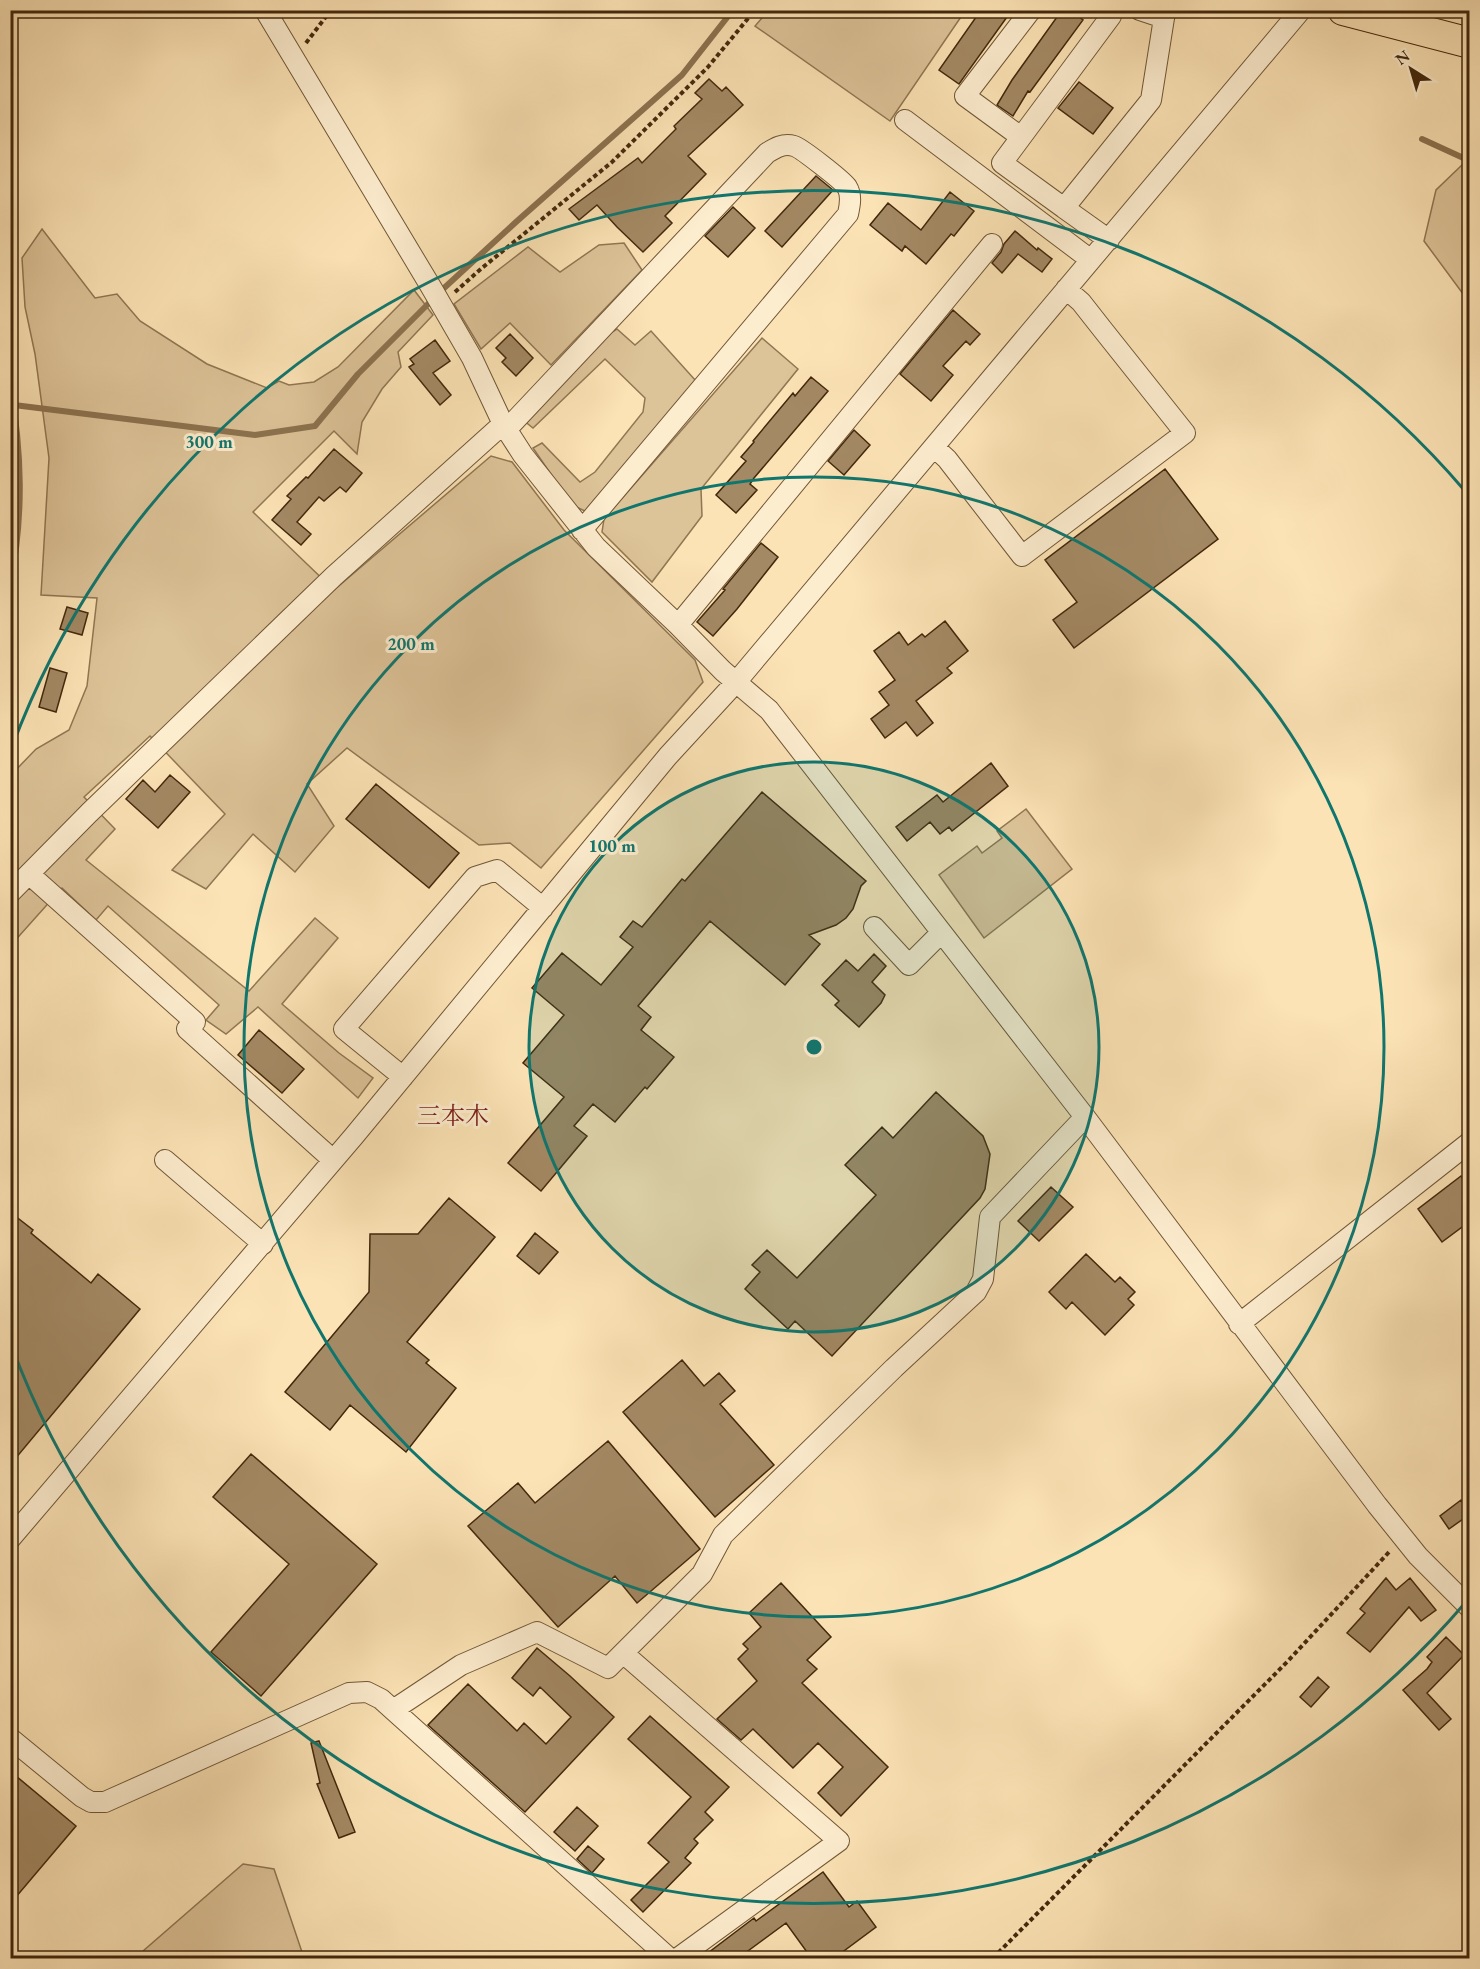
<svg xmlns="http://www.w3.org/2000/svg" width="1480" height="1969" font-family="'EB Garamond','Noto Serif JP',serif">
<rect width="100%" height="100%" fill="#fce3b5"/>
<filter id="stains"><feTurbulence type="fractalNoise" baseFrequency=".00333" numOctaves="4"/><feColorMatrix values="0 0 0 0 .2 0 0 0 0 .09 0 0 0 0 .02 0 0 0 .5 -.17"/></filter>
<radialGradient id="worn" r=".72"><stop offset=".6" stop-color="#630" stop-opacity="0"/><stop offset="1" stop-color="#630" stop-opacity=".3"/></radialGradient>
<!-- green -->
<path fill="#ddc398" stroke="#907652" stroke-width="1.5" d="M769,10H965V11L890,121L755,26Z
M1463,164L1470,171L1469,302L1424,241L1436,190Z
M42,229L95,298L117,294L140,321L207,364L267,388L279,381L289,385L314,382L338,367L414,290L433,315L398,352L401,367L382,389L362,422L357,454L334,431L253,512L334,590L491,456L512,462L564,530L695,660L703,682L541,868L510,843L479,845L347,748L307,784L334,826L295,872L253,834L206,889L172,870L225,814L150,736L84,797L115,829L86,860L249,991L315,918L338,938L282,1004L339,1053L373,1078L358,1098L258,1007L226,1034L206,1020L219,1005L108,906L96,920L62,888L11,945V775L36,749L69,730L87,686L97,598L41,595L49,458L35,354L25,307L22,258Z
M624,243L642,270L551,365L510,323L481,349L454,304L528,247L560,272L599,245Z
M617,329L635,345L651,331L696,381L585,511L572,505L533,448L542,443L580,482L595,472L643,412L645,398L605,359L533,428L523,420L607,335Z
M762,338L798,369L701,489L702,516L652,582L602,532L604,519Z
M1026,809L1072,869L984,938L939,875L977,846L982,853L1002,838L997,831Z
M243,1864L274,1869L304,1958H135Z"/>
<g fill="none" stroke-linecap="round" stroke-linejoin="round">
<!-- stream -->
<path stroke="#8c724f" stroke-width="6" d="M1422,139L1470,161
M443,289L516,222L682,75L733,10
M10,383C22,452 24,516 10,585
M14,405L255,435L315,426L358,374L432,300"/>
</g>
<!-- building -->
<path fill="#a38964" stroke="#43280c" stroke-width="1.5" d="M981,10H1012L959,84L939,70Z
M1062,10H1070L1083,20L1030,92L1028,91L1013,116L997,105L1012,80Z
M709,79L722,91L726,87L743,105L688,156L706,174L665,216L672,223L643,252L617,227L597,205L579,220L569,209L638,158L642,163L676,129L674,126L702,99L695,93Z
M1079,82L1113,108L1093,134L1058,108Z
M816,176L833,190L782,247L765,231Z
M950,192L974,211L954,236L951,234L926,264L905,246L902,251L870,225L888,203L921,230Z
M733,207L755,228L728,257L705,236Z
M1015,231L1037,250L1038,248L1052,259L1042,272L1018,254L1002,273L992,263L1001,252L1004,244Z
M953,310L980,334L970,345L966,341L943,366L953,375L931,401L900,374Z
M510,334L533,358L516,376L502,362L506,358L496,348Z
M435,340L450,361L433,373L451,395L440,405L409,367L414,364L410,359Z
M811,377L828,391L754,478L750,484L757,490L736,513L716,495L746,461L741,457L754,442L753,441L793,393L795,396Z
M854,430L870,445L844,475L828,461Z
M334,449L362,473L346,492L340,487L324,501L319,497L297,522L311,534L301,545L272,520L291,499L287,496L306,477L308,478Z
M1165,469L1218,539L1074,648L1053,620L1077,602L1045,560Z
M761,543L778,557L737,609L713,636L697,622L725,590L723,589Z
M67,607L88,613L82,635L60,629Z
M945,621L968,651L947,668L952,673L916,701L933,723L917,736L906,722L885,738L871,719L889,705L879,692L895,680L874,651L899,632L908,645L922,634L925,637Z
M50,668L67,673L56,712L39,707Z
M991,763L1008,786L952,831L949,827L940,834L930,822L907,841L896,827L937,795L943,802Z
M170,775L190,792L158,828L126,799L143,780L155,792Z
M376,784L459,853L429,888L346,819Z
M762,792L866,881L861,886L853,909L846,918L836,925L809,935L820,944L785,985L710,921L638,1006L651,1017L641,1030L674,1057L647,1089L645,1087L615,1122L593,1104L574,1126L587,1136L541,1191L508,1163L564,1097L523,1063L564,1015L532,988L562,953L601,985L633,947L620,937L633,921L642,927L682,879L685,881Z
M874,954L886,966L872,982L885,995L881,1003L859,1027L835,1005L839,1001L822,985L846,960L858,971Z
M259,1030L304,1069L282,1093L238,1055Z
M936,1092L983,1136L990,1154L985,1189L980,1198L832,1356L795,1321L788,1329L745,1289L760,1272L752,1265L767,1250L797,1278L876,1195L845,1165L882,1127L893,1138Z
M1461,1176L1470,1187V1221L1442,1242L1418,1209Z
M1051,1187L1073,1207L1039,1241L1018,1221Z
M449,1198L495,1237L407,1342L429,1360L426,1363L456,1388L406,1452L350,1405L330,1430L285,1392L369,1292L370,1234H418Z
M10,1212L33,1230L31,1233L91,1283L98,1274L140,1309L10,1465Z
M535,1233L558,1252L539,1274L517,1256Z
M1086,1254L1115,1282L1120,1277L1135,1292L1128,1299L1134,1305L1105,1335L1072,1302L1066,1309L1049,1292Z
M682,1360L704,1386L719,1373L735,1391L720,1404L774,1465L715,1517L623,1412Z
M608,1441L700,1549L637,1603L615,1576L558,1627L468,1526L518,1483L535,1503Z
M251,1454L377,1564L261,1696L211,1652L289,1564L213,1497Z
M1461,1500L1470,1514L1449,1529L1440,1516Z
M1386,1578L1396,1590L1410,1578L1436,1610L1421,1621L1409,1607L1370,1652L1347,1633L1365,1613L1360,1609Z
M781,1583L831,1637L807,1660L817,1669L802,1683L888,1767L841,1816L818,1793L843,1767L818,1743L793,1768L753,1729L741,1740L717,1719L757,1681L738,1659L748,1649L743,1644L761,1627L749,1613Z
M1446,1637L1464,1655L1427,1693L1451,1719L1439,1730L1403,1690L1427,1669L1432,1662L1427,1657Z
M537,1648L570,1676L614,1717L525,1812L428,1725L468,1684L517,1731L524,1723L546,1744L571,1717L540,1687L533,1696L512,1678Z
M1318,1677L1329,1687L1311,1707L1300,1697Z
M650,1716L729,1787L705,1812L713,1820L694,1839L698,1843L685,1858L691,1863L643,1912L631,1900L669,1862L648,1843L691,1797L628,1739Z
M319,1741L355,1832L339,1838L317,1784L320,1783L311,1743Z
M10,1771L76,1826L10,1904Z
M577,1807L598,1826L575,1851L554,1832Z
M588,1846L604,1859L592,1873L577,1859Z
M823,1872L849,1907L857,1901L876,1927L833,1959H812L786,1923L737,1959H700L754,1918L756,1921Z"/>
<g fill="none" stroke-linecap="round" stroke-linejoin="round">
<!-- minor casing -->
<g stroke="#715736" stroke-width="22">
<path id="minor" d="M265,10L431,287L472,358L503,424L523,455L596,547L678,625L723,671L769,710L1085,1117L1377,1505L1418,1556L1470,1608
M1140,10L1164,18L1166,10
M905,120L1091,260
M1021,137L965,96L1031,10
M1064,208L1002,163L1111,16L1112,10
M1109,240L1064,208L1151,100L1164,18
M507,429L767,153C775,148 783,143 794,146C801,148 842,180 847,187C852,195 850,205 848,214L582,530
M934,447L947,459L1022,556L1185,433L1103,330L1081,302L1066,289
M678,625L992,244
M29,874L195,1022L187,1029L333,1160
M10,893L89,813L334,576L503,424
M874,927L909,965L941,933
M403,1077L344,1029L475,877L497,870L543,908
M165,1160L263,1244
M1239,1324L1470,1142
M10,1539L354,1136L668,756L737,681L1301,10
M623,1653L839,1841L678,1958
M393,1710L461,1665L537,1632L608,1668L702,1574L723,1535L894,1368L976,1292L983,1279L990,1217L1085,1117
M10,1738L82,1797L91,1802H105L349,1693L367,1692L381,1699L669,1958"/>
</g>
<!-- highway casing -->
<g stroke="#43280c" stroke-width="32">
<path id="highway" d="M1343,10L1470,43"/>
</g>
<!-- path -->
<path stroke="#43280c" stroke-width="4" stroke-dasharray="4.5 3" stroke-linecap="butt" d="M306,43L331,10
M455,292L482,268L612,162L708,67L755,10
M993,1958L1288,1661L1390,1551"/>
<!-- minor -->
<use href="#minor" stroke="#fdedcf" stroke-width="20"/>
<!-- highway -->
<use href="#highway" stroke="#fce3b5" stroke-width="30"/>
</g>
<!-- distance rings -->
<circle cx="814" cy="1047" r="285" fill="#0f766e" fill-opacity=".12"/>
<g fill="none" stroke="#0f766e" stroke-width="3">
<circle cx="814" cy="1047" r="285"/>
<circle cx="814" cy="1047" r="570"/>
<path d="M1465 1603A856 856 0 0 1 12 1347M12 747A856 856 0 0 1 1465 491"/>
</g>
<g text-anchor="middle" stroke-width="6" stroke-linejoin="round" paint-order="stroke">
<!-- quarter labels -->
<g font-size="24" fill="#7a1f14" stroke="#fdedcf">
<text x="453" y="1124">三本木</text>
</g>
</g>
<circle cx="814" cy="1047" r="9" fill="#0f766e" stroke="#fdedcf" stroke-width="3"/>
<g font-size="18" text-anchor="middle" font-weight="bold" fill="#0f766e" stroke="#fdedcf" stroke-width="6" stroke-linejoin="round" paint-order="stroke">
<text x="209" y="448">300 m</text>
<text x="411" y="650">200 m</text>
<text x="612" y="852">100 m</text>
</g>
<!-- margin -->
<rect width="1480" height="1969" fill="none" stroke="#fce3b5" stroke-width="36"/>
<rect x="12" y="12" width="1456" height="1945" fill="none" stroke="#43280c" stroke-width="3"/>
<rect x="18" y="18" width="1444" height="1933" fill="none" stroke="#43280c" stroke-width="1.5"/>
<!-- north arrow -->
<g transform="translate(1411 69) rotate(323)" stroke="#fdedcf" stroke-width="4.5" paint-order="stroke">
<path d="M0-4.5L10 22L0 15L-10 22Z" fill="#43280c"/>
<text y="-9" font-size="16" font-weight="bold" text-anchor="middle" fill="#43280c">N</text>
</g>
<rect width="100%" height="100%" filter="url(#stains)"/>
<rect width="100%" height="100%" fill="url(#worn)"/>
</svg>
